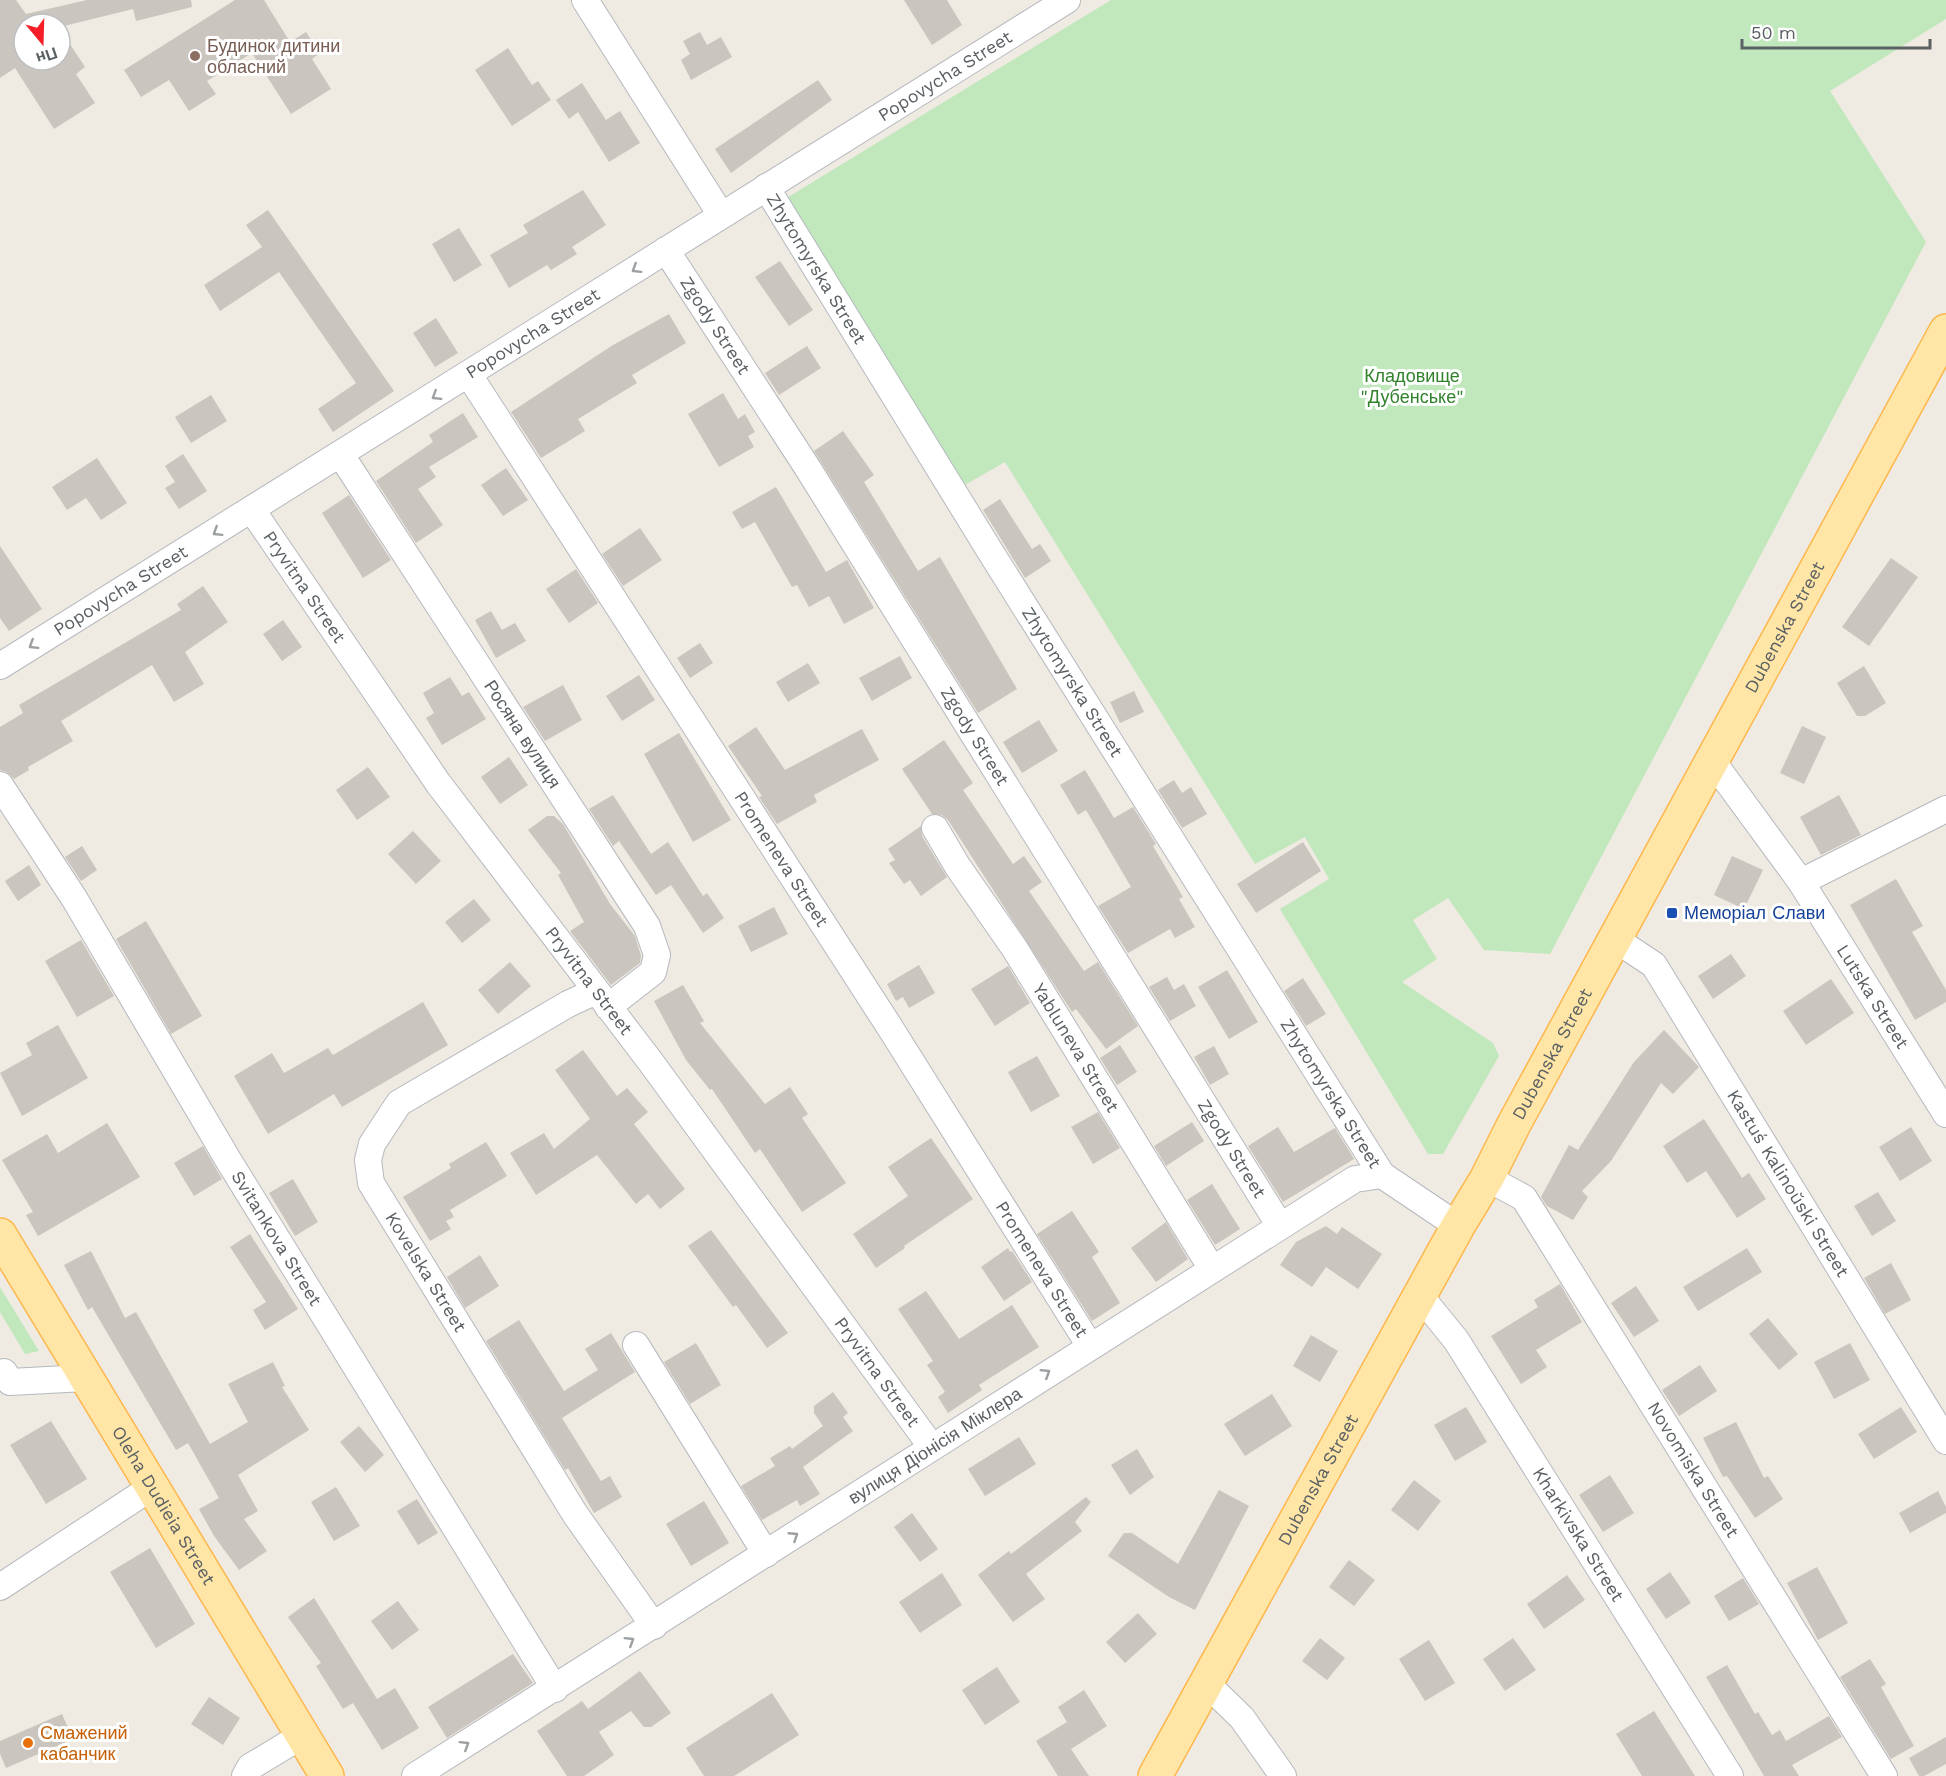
<svg xmlns="http://www.w3.org/2000/svg" width="1946" height="1776" font-family="'Work Sans',sans-serif">
<rect width="100%" height="100%" fill="#efeae2"/>
<!-- green -->
<path fill="#c1e8bc" d="M1111,0H1946V19L1830,91L1926,242L1550,954L1484,950L1448,898L1413,920L1437,959L1402,982L1493,1043L1499,1056L1443,1154H1428L1280,909L1329,879L1305,837L1255,864L1005,462L956,490L785,199Z
M0,1287L39,1351L25,1354L0,1312Z"/>
<!-- building -->
<path fill="#cac5bf" d="M0,0H16L26,14L87,0H191L192,7L136,21L133,9L60,27V24H24V60H60V29L85,67L76,74L95,103L54,129L15,68L0,78Z
M235,0H264L290,42L306,32L320,53L312,59L331,89L291,114L252,53L207,81L216,94L189,111L169,80L141,97L124,70Z
M904,0H947L962,25L932,45Z
M700,32L707,45L721,37L732,57L691,80L681,60L690,54L683,41Z
M508,48L532,85L538,81L551,100L512,126L475,70Z
M818,80L832,100L731,173L715,149Z
M582,83L606,120L620,111L640,143L609,162L578,112L569,119L556,100Z
M583,190L606,225L572,247L577,254L551,270L547,265L509,288L490,255L528,233L523,225Z
M268,210L394,391L333,432L318,409L356,383L279,272L220,311L204,285L262,247L246,225Z
M459,228L482,265L454,282L432,244Z
M780,261L813,310L789,326L755,277Z
M669,314L686,343L632,375L637,383L578,419L585,431L541,458L511,412L613,345Z
M436,318L458,353L435,367L413,333Z
M807,346L821,368L779,395L765,373Z
M723,393L738,419L745,414L755,432L748,436L754,447L719,467L688,414Z
M211,395L227,421L191,443L175,417Z
M463,413L478,437L429,467L436,477L418,489L443,525L416,543L376,481L433,442L429,435Z
M843,431L874,475L864,482L918,571L940,557L1017,689L978,713L814,451Z
M183,454L207,491L179,509L165,488L175,482L165,466Z
M97,458L127,503L101,520L86,498L67,510L52,487Z
M506,468L528,500L503,516L481,485Z
M776,487L826,572L847,560L874,608L844,624L829,596L809,607L797,585L792,587L755,522L742,529L732,512Z
M349,495L391,560L363,578L322,513Z
M1000,499L1032,549L1040,544L1051,561L1025,578L983,510Z
M640,528L662,560L623,586L602,554Z
M0,546L42,609L9,631L0,618Z
M1891,558L1918,577L1869,646L1842,627Z
M576,569L598,603L569,623L546,589Z
M203,586L228,622L185,652L204,684L174,702L152,665L61,721L73,741L28,767L29,770L14,779L7,772L0,770V727L23,713L19,705L181,610L177,604Z
M491,611L502,630L515,623L526,641L496,658L475,620Z
M283,620L302,647L282,661L263,634Z
M700,643L713,663L690,678L677,658Z
M900,656L912,678L872,701L859,678Z
M808,663L820,683L788,702L776,682Z
M1864,666L1886,703L1865,716H1857L1837,683Z
M639,675L655,700L622,721L606,696Z
M450,677L462,696L469,692L486,719L442,745L426,718L434,713L423,693Z
M563,685L582,720L545,741L523,707Z
M1134,691L1144,712L1120,723L1110,702Z
M1039,720L1058,751L1022,773L1003,742Z
M1802,726L1826,737L1804,784L1780,773Z
M756,727L785,770L862,729L879,760L814,795L817,802L777,824L759,797L762,796L728,746Z
M679,733L731,820L693,842L644,754Z
M944,740L973,783L963,790L1013,864L1024,856L1042,882L1029,891L1084,971L1098,962L1138,1026L1106,1049L1076,1009L1072,1012L948,820L942,815L932,814L902,769Z
M509,757L528,785L500,804L481,777Z
M368,767L390,797L357,820L336,790Z
M1085,770L1114,818L1133,807L1156,844L1153,846L1183,897L1179,899L1195,927L1175,938L1170,929L1128,953L1098,906L1131,887L1086,810L1078,815L1060,785Z
M1174,780L1182,793L1191,787L1207,814L1182,828L1158,790Z
M613,795L651,854L668,842L703,896L707,893L724,918L703,933L671,885L656,895L619,841L613,846L589,809Z
M1839,795L1861,835L1821,855L1800,817Z
M547,816H554L563,824L610,904L635,936L641,956L640,963L611,985L570,931L584,922L558,875L561,873L528,830Z
M921,826L922,836L947,877L921,896L910,880L904,884L889,863L895,860L888,849Z
M413,831L441,861L416,884L388,854Z
M1303,842L1321,871L1256,913L1237,884Z
M82,846L97,870L81,881L65,857Z
M1732,856L1763,870L1744,909L1714,895Z
M29,865L41,885L18,901L5,881Z
M1896,879L1923,926L1912,932L1946,990V1002L1915,1020L1850,905Z
M474,899L491,920L462,943L445,922Z
M774,907L788,934L751,952L738,926Z
M146,921L202,1016L171,1034L116,939Z
M81,940L114,996L77,1017L45,961Z
M1731,954L1746,976L1713,999L1698,976Z
M510,962L531,986L498,1014L478,990Z
M919,965L935,993L909,1008L903,997L896,1001L887,984Z
M1008,966L1030,1003L995,1026L971,989Z
M1227,970L1258,1022L1229,1039L1198,987Z
M1167,977L1174,990L1184,984L1196,1006L1170,1021L1149,987Z
M1303,978L1326,1014L1306,1026L1284,991Z
M1831,979L1854,1013L1806,1045L1783,1011Z
M683,985L704,1021L700,1023L765,1104L790,1087L808,1114L802,1118L846,1183L802,1212L760,1149L755,1153L712,1089L710,1090L686,1060L654,1001Z
M423,1002L448,1045L342,1107L334,1094L268,1134L234,1076L272,1053L284,1073L328,1048L333,1055Z
M58,1025L88,1078L22,1116L0,1073L32,1055L26,1043Z
M1664,1030L1699,1067L1673,1094L1661,1083L1611,1161L1582,1191L1588,1197L1573,1220L1547,1206L1541,1197L1569,1145L1578,1150L1634,1062Z
M1120,1045L1137,1072L1117,1085L1100,1058Z
M1214,1046L1229,1074L1210,1085L1194,1057Z
M583,1050L617,1096L627,1088L648,1112L634,1124L685,1189L660,1209L648,1194L636,1204L597,1155L536,1195L510,1153L544,1133L554,1149L590,1119L555,1070Z
M1037,1056L1060,1096L1031,1112L1008,1072Z
M1098,1112L1120,1148L1093,1164L1071,1127Z
M1704,1119L1742,1178L1749,1173L1766,1199L1737,1218L1706,1171L1687,1183L1663,1146Z
M1192,1122L1204,1141L1166,1166L1154,1146Z
M107,1123L140,1177L38,1236L26,1215L33,1212L2,1160L47,1134L58,1153Z
M1278,1127L1294,1152L1335,1128L1354,1159L1283,1202L1248,1146Z
M1911,1127L1932,1161L1900,1181L1879,1147Z
M931,1138L973,1199L904,1246L905,1248L876,1268L853,1234L908,1196L888,1167Z
M486,1142L507,1176L450,1210L454,1217L446,1221L451,1229L430,1241L403,1197L451,1168L449,1164Z
M203,1146L222,1179L194,1196L174,1163Z
M293,1179L318,1222L295,1236L269,1193Z
M1212,1184L1240,1229L1215,1245L1187,1200Z
M1878,1192L1896,1221L1872,1236L1854,1206Z
M1072,1211L1099,1252L1092,1257L1120,1303L1092,1321L1037,1234Z
M1166,1222L1188,1259L1156,1282L1131,1248Z
M1326,1226L1337,1234L1342,1227L1382,1254L1358,1289L1326,1267L1312,1287L1280,1265L1296,1242Z
M711,1230L788,1333L767,1348L736,1305L733,1307L688,1246Z
M250,1234L298,1309L265,1330L253,1310L266,1302L230,1247Z
M1008,1248L1010,1252L1012,1251L1032,1282L1004,1301L981,1267Z
M1747,1248L1762,1272L1698,1311L1683,1287Z
M91,1251L125,1318L136,1312L210,1444L248,1422L228,1384L273,1362L285,1386L282,1387L309,1430L238,1475L258,1511L244,1519L267,1551L239,1570L214,1536L199,1509L219,1498L188,1443L176,1450L92,1307L88,1310L64,1265Z
M480,1255L499,1286L465,1308L447,1277Z
M1891,1263L1911,1300L1885,1314L1864,1278Z
M1560,1284L1582,1322L1536,1350L1547,1367L1521,1384L1491,1336L1538,1307L1534,1300Z
M1636,1286L1659,1321L1634,1337L1611,1303Z
M926,1291L959,1339L1012,1305L1039,1347L979,1385L982,1390L948,1413L938,1397L945,1392L927,1365L933,1361L898,1309Z
M1768,1318L1798,1354L1779,1370L1749,1334Z
M519,1320L564,1391L598,1370L585,1349L611,1333L635,1372L562,1418L601,1481L610,1476L622,1497L594,1513L568,1468L565,1470L486,1341Z
M1311,1335L1338,1351L1320,1382L1293,1366Z
M696,1343L721,1385L690,1404L664,1362Z
M1850,1343L1870,1380L1834,1399L1814,1362Z
M1700,1365L1717,1391L1679,1416L1662,1390Z
M833,1392L848,1413L843,1417L853,1431L803,1467L820,1494L800,1506L797,1500L762,1520L741,1486L775,1466L770,1458L790,1446L792,1449L823,1426L814,1413V1406Z
M1272,1394L1292,1426L1245,1456L1224,1424Z
M1466,1407L1487,1442L1455,1461L1434,1425Z
M1901,1407L1917,1432L1874,1459L1858,1434Z
M51,1421L87,1479L46,1504L10,1445Z
M1736,1422L1764,1478L1768,1476L1783,1499L1755,1518L1727,1476L1723,1477L1703,1438Z
M359,1426L384,1455L365,1472L340,1442Z
M1019,1437L1036,1464L985,1496L968,1469Z
M1137,1449L1154,1477L1130,1495L1111,1465Z
M1610,1475L1634,1513L1603,1532L1579,1495Z
M1414,1480L1441,1501L1418,1531L1391,1510Z
M336,1487L360,1526L334,1541L311,1502Z
M1219,1490L1249,1506L1195,1610L1169,1597L1108,1556L1124,1533H1132L1178,1564Z
M1938,1491L1946,1507V1513L1910,1533L1899,1513Z
M1086,1497L1091,1502L1075,1522L1082,1531L1026,1574L1045,1599L1013,1622L978,1575L1009,1551L1011,1554Z
M417,1499L438,1533L418,1545L397,1511Z
M704,1501L729,1543L691,1566L666,1524Z
M912,1513L938,1549L920,1562L894,1527Z
M150,1548L195,1624L156,1648L110,1572Z
M1349,1560L1375,1580L1354,1606L1329,1587Z
M1817,1567L1848,1623L1818,1640L1787,1583Z
M1670,1572L1691,1603L1666,1619L1646,1589Z
M942,1573L962,1605L920,1633L899,1602Z
M1567,1575L1585,1600L1544,1629L1527,1604Z
M1743,1578L1759,1604L1729,1621L1714,1596Z
M314,1598L377,1699L395,1688L419,1728L382,1750L353,1703L343,1709L316,1666L321,1663L288,1617Z
M398,1601L419,1630L392,1650L371,1621Z
M1138,1613L1157,1634L1125,1663L1106,1642Z
M1320,1638L1345,1658L1327,1680L1302,1661Z
M1513,1638L1536,1670L1505,1691L1483,1659Z
M1429,1640L1455,1683L1425,1701L1399,1659Z
M513,1654L533,1683L447,1738L428,1707Z
M1870,1659L1886,1684L1881,1687L1914,1746L1891,1759L1840,1677Z
M1727,1665L1755,1714L1758,1712L1772,1735L1780,1730L1786,1741L1829,1716L1842,1737L1792,1765L1799,1776H1764L1706,1677Z
M997,1667L1020,1702L985,1725L962,1690Z
M640,1671L671,1713L651,1727H644L631,1711L599,1732L614,1755L584,1776H567L537,1731L582,1701L588,1709Z
M1084,1690L1107,1726L1071,1749L1089,1776H1058L1036,1741L1067,1722L1058,1707Z
M772,1693L799,1735L734,1776H704L686,1748Z
M209,1697L240,1718L223,1745L191,1724Z
M1654,1711L1695,1776H1642L1616,1734Z
M62,1714L73,1739L6,1768L0,1754V1741Z
M1946,1737V1764L1924,1776H1919L1909,1758Z"/>
<g fill="none" stroke-linecap="round" stroke-linejoin="round">
<!-- minor casing -->
<g stroke="#b5b9be" stroke-width="28">
<g id="minor">
<path d="M585,0L721,215"/>
<path id="s1" d="M766,187L993,556L1382,1175"/>
<path id="s2" d="M666,250L807,467L1280,1226"/>
<path id="s3" d="M469,375L889,1026L1090,1346"/>
<path id="s4" d="M341,455L647,926L657,955L653,972L608,1007"/>
<path id="s5" d="M252,510L438,783L650,1061L931,1446"/>
<path id="s6" d="M0,666L1067,0"/>
<path id="s7" d="M1713,762L1801,882L1946,1114"/>
<path id="s8" d="M0,785L74,898L230,1163L555,1689"/>
<path id="s9" d="M935,828L958,867L1015,949L1212,1269"/>
<path d="M1801,882L1946,809"/>
<path id="s10" d="M1615,939L1654,965L1946,1441"/>
<path id="s11" d="M596,991L568,1004L399,1103L372,1144L368,1160L371,1183L575,1514L654,1626"/>
<path id="s12" d="M1487,1178L1524,1198L1884,1776"/>
<path id="s13" d="M1421,1297L1456,1340L1730,1776"/>
<path d="M636,1345L766,1554"/>
<path d="M4,1372L10,1382L85,1378"/>
<path d="M0,1587L152,1487"/>
<path d="M1206,1683L1242,1718L1283,1776"/>
<path d="M245,1776L250,1767L303,1735"/>
<path id="s14" d="M415,1776L1355,1179L1382,1175L1458,1226"/>
</g>
</g>
<!-- major casing -->
<g stroke="#fdb74d" stroke-width="36">
<g id="major">
<path id="s15" d="M0,1235L327,1776"/>
<path id="s16" d="M1155,1776L1458,1226L1487,1178L1514,1124L1946,331"/>
</g>
</g>
<!-- minor -->
<use href="#minor" stroke="#fff" stroke-width="26"/>
<!-- major -->
<use href="#major" stroke="#ffe6a6" stroke-width="33"/>
</g>
<!-- one-way arrows -->
<defs><path id="oneway-chevron" d="M-2-3.5L2.5 0L-2 3.5" fill="none" stroke-width="1.6" stroke-linecap="round" stroke-linejoin="round" transform="scale(1.5)"/></defs>
<g stroke="#9ca0a2">
<use href="#oneway-chevron" transform="translate(636 269) rotate(148)"/>
<use href="#oneway-chevron" transform="translate(436 396) rotate(148)"/>
<use href="#oneway-chevron" transform="translate(217 532) rotate(148)"/>
<use href="#oneway-chevron" transform="translate(33 645) rotate(148)"/>
<use href="#oneway-chevron" transform="translate(1046 1373) rotate(-32)"/>
<use href="#oneway-chevron" transform="translate(794 1536) rotate(-33)"/>
<use href="#oneway-chevron" transform="translate(630 1641) rotate(-32)"/>
<use href="#oneway-chevron" transform="translate(465 1745) rotate(-32)"/>
</g>
<!-- markers -->
<circle fill="#8d6e63" stroke="#fff" stroke-width="2" cx="195" cy="56" r="6"/>
<rect fill="#1a4fb4" stroke="#fff" stroke-width="2" x="1666" y="907" width="12" height="12" rx="3"/>
<circle fill="#e8710a" stroke="#fff" stroke-width="2" cx="28" cy="1743" r="6"/>
<g text-anchor="middle" stroke-width="6" stroke-linejoin="round" paint-order="stroke">
<!-- education labels -->
<g font-size="18" fill="#785e54" stroke="#fff" text-anchor="start">
<text x="207" y="52">Будинок дитини<tspan x="207" dy="21">обласний</tspan></text>
</g>
<!-- street labels -->
<g font-size="18" fill="#5a6064" stroke="#fff">
<text dy="6" stroke="none"><textPath href="#s6" startOffset="1114">Popovycha Street</textPath></text>
<text dy="6" stroke="none"><textPath href="#s1" startOffset="96">Zhytomyrska Street</textPath></text>
<text dy="6" stroke="none"><textPath href="#s2" startOffset="90">Zgody Street</textPath></text>
<text dy="6" stroke="none"><textPath href="#s6" startOffset="628">Popovycha Street</textPath></text>
<text dy="6" stroke="none"><textPath href="#s5" startOffset="93">Pryvitna Street</textPath></text>
<text dy="6" stroke="none"><textPath href="#s6" startOffset="142">Popovycha Street</textPath></text>
<text dy="6" stroke="none"><textPath href="#s16" startOffset="1310">Dubenska Street</textPath></text>
<text dy="6" stroke="none"><textPath href="#s1" startOffset="582">Zhytomyrska Street</textPath></text>
<text dy="6" stroke="none"><textPath href="#s4" startOffset="333">Росяна вулиця</textPath></text>
<text dy="6" stroke="none"><textPath href="#s2" startOffset="576">Zgody Street</textPath></text>
<text dy="6" stroke="none"><textPath href="#s3" startOffset="576">Promeneva Street</textPath></text>
<text dy="6" stroke="none"><textPath href="#s5" startOffset="579">Pryvitna Street</textPath></text>
<text dy="6" stroke="none"><textPath href="#s7" startOffset="284">Lutska Street</textPath></text>
<text dy="6" stroke="none"><textPath href="#s9" startOffset="261">Yabluneva Street</textPath></text>
<text dy="6" stroke="none"><textPath href="#s16" startOffset="824">Dubenska Street</textPath></text>
<text dy="6" stroke="none"><textPath href="#s1" startOffset="1068">Zhytomyrska Street</textPath></text>
<text dy="6" stroke="none"><textPath href="#s2" startOffset="1062">Zgody Street</textPath></text>
<text dy="6" stroke="none"><textPath href="#s10" startOffset="303">Kastuś Kalinoŭski Street</textPath></text>
<text dy="6" stroke="none"><textPath href="#s8" startOffset="531">Svitankova Street</textPath></text>
<text dy="6" stroke="none"><textPath href="#s3" startOffset="1062">Promeneva Street</textPath></text>
<text dy="6" stroke="none"><textPath href="#s11" startOffset="420">Kovelska Street</textPath></text>
<text dy="6" stroke="none"><textPath href="#s5" startOffset="1065">Pryvitna Street</textPath></text>
<text dy="6" stroke="none"><textPath href="#s14" startOffset="616">вулиця Діонісія Міклера</textPath></text>
<text dy="6" stroke="none"><textPath href="#s12" startOffset="362">Novomiska Street</textPath></text>
<text dy="6" stroke="none"><textPath href="#s16" startOffset="338">Dubenska Street</textPath></text>
<text dy="6" stroke="none"><textPath href="#s15" startOffset="316">Oleha Dudieia Street</textPath></text>
<text dy="6" stroke="none"><textPath href="#s13" startOffset="285">Kharkivska Street</textPath></text>
</g>
<!-- park labels -->
<g font-size="18" fill="#32822c" stroke="#fff">
<text x="1412" y="382">Кладовище<tspan x="1412" dy="21">"Дубенське"</tspan></text>
</g>
<!-- transit labels -->
<g font-size="18" fill="#164399" stroke="#fff" text-anchor="start">
<text x="1684" y="919">Меморіал Слави</text>
</g>
<!-- food labels -->
<g font-size="18" fill="#c56008" stroke="#fff" text-anchor="start">
<text x="40" y="1739">Смажений<tspan x="40" dy="21">кабанчик</tspan></text>
</g>
</g>
<!-- north arrow -->
<g transform="translate(42 42) rotate(161)"><circle r="28" fill="#ffffff" stroke="#bdbfc1" stroke-width="1.5"/>
<path d="M0-4.5L10 22L0 15L-10 22Z" fill="#f71f27"/>
<text y="-9" font-size="16" font-weight="bold" text-anchor="middle" fill="#5a6064">Пн</text>
</g>
<!-- scale -->
<path d="M1742 39v9h188v-9" fill="none" stroke="#5a6064" stroke-width="3"/>
<text x="1751" y="39" font-size="18" fill="#5a6064" stroke="#ffffff" stroke-width="4.5" paint-order="stroke">50 m</text>
</svg>
